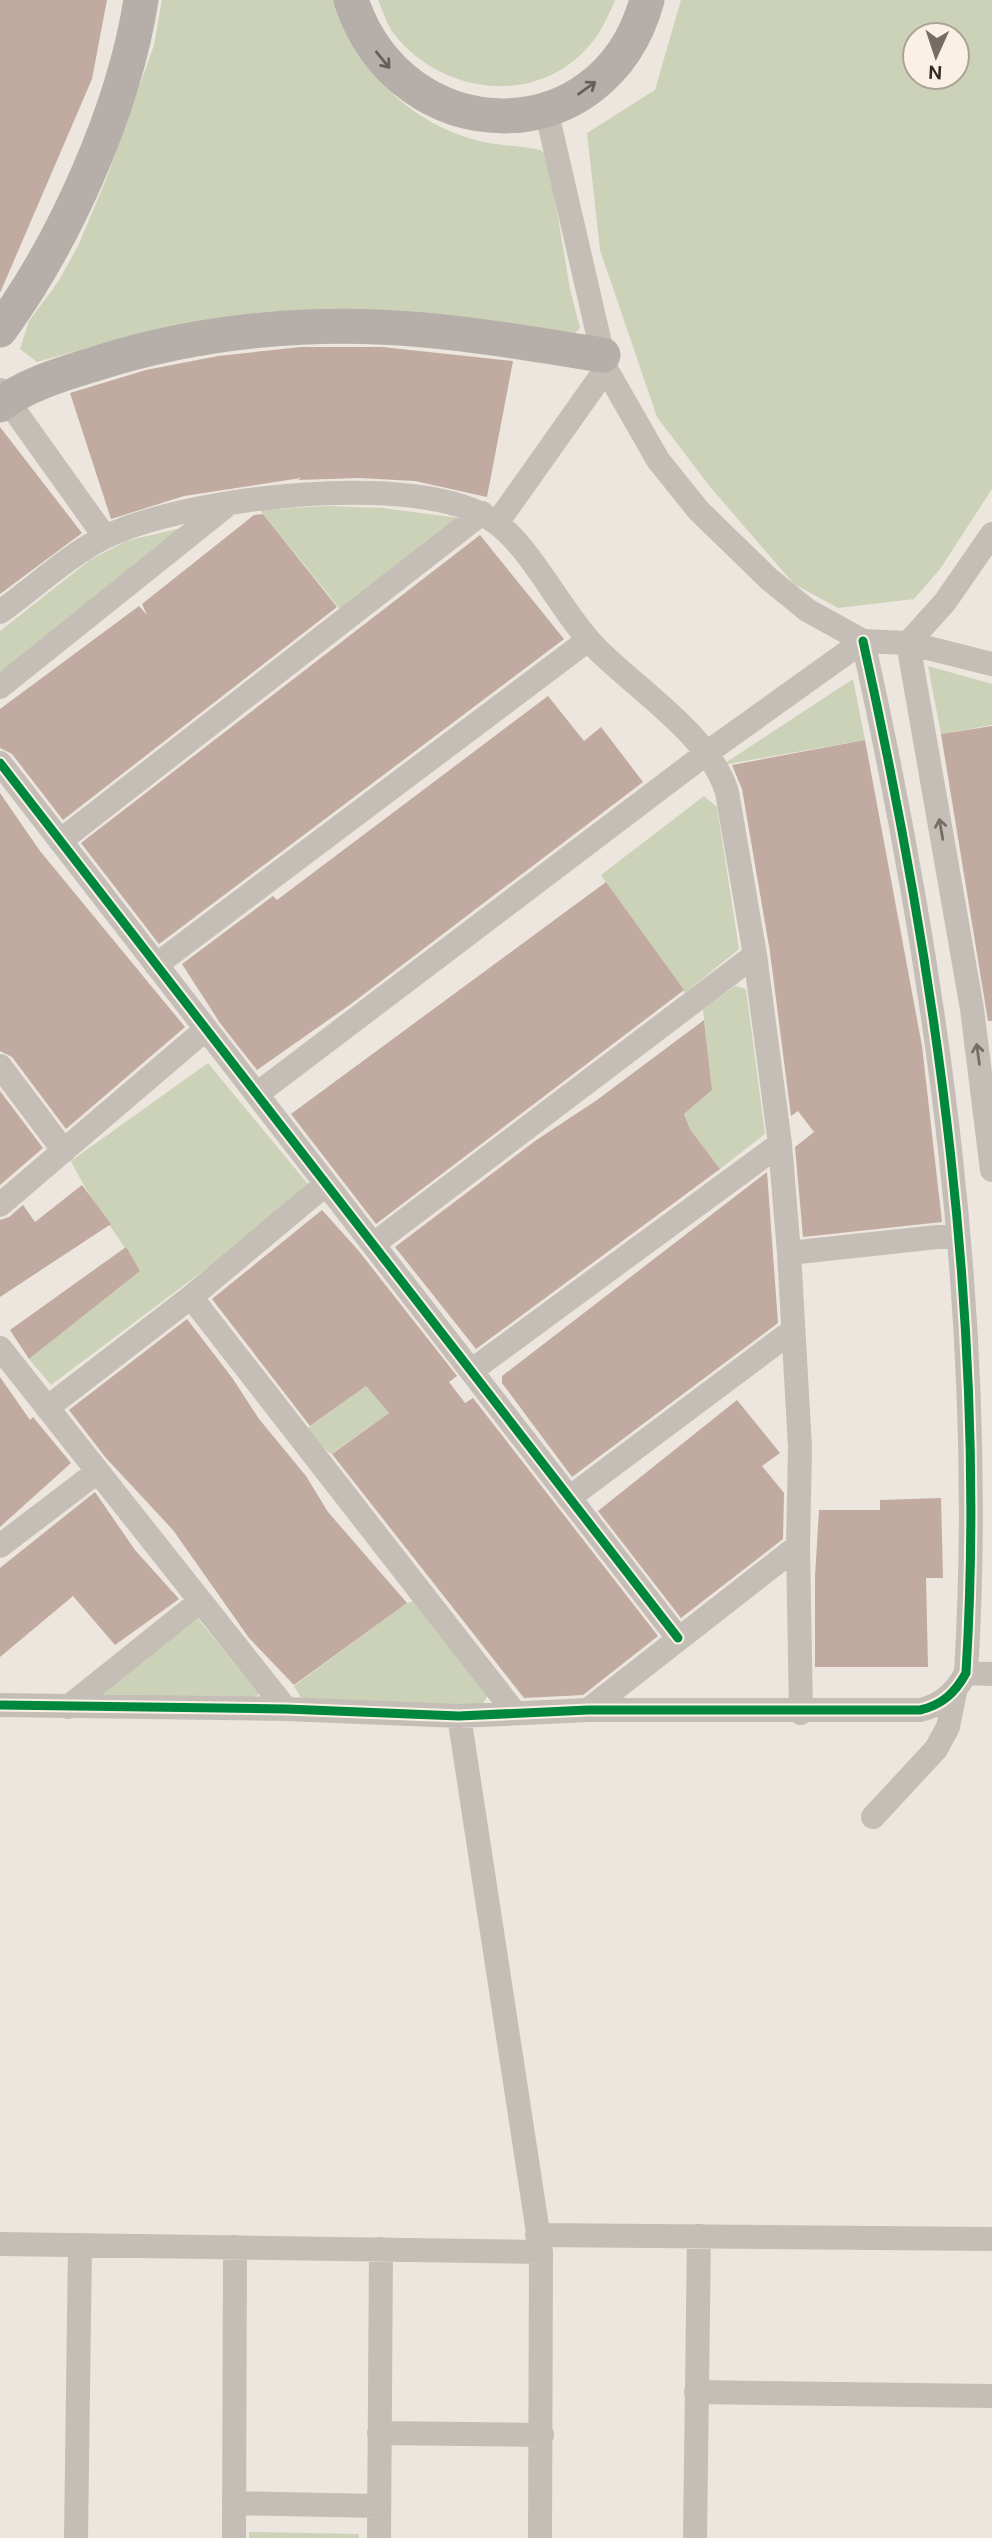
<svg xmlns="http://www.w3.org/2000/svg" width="992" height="2538" font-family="'DM Sans',sans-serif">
<rect width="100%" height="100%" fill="#ece6de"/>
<!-- green -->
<path fill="#ccd2b7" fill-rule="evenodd" d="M162,0H344C351,67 409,121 472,139C493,146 519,145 541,150L548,158L570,289L580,328L569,339L98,345L37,362L20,349L29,321L58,282L78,246L107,177L154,45Z
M378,0H615C606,22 596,42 577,58C522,106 437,89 394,34C387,25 383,11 378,0Z
M681,0H992V489L940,569L914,599L838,608L794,584L711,488L657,417L600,250L587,133L655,90ZM915,35H957V77H915Z
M328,506L382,508L460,518L340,609L260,510Z
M194,525L0,687V631L90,560L126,541Z
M928,666L992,684V725L941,734Z
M853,679L865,740L722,765Z
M704,796L717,807L739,949L685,993L601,875Z
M735,986L746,989L765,1134L720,1169L690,1129L684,1114L712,1090L703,1009Z
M208,1063L312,1189L51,1385L29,1359L140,1271C117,1234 89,1199 71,1161Z
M366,1386L389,1413L331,1454L304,1431Z
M417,1600L488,1695L481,1707L303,1701L294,1686L407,1603Z
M195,1615L259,1694L249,1705L103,1703L101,1684Z
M249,2532L359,2534V2538H249Z"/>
<!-- building -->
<path fill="#c1aa9f" d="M0,0H107L92,79L0,293Z
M301,347H382L513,361L487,497L415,481L360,478L298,480L301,478L184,496L111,519L70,393L146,370L218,356Z
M0,427L82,533L0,594Z
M263,514L337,607L63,820L12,754L0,748V709L139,606L147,615L142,604L254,515Z
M480,535L564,639L159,944L81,843Z
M548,696L584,741L601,727L643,782L351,1004L257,1070L220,1023L182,964L273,896L277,900Z
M992,726V1021H988L941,734Z
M865,740L922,1046L942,1222L803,1237L795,1147L814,1132L798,1111L791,1116L770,952L742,789L732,765Z
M0,793L40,851L185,1027L66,1129L12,1057L0,1051Z
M606,882L684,990L376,1224L291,1114Z
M704,1020L712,1090L684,1114L690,1129L720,1169L476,1349L395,1247L535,1141L597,1100Z
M0,1091L43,1148L0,1185Z
M767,1172L778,1323L572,1477L502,1383V1376Z
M82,1185L111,1224L0,1297V1220L9,1217L23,1205L35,1222Z
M322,1210L358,1250L457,1376L449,1382L465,1403L473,1398L658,1636L583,1695L524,1698L332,1454L389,1413L366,1386L310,1426L212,1299Z
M126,1247L140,1271L29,1359L10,1330Z
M187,1319L233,1379L259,1419L306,1476L328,1512L407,1603L294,1685L249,1638L173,1530L106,1458L69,1410Z
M0,1377L30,1420L33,1417L71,1463L0,1527Z
M737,1400L780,1453L762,1466L784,1493L783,1539L681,1618L598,1511Z
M95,1492L135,1550L179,1599L115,1645L73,1596L0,1657V1568Z
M941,1498L943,1578H926L928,1667H815V1577L819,1510H880V1500Z"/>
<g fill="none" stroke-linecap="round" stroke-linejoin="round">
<!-- street -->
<path stroke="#c5beb7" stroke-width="24" d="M546,109L606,369L658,460L699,511L769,579L807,610L863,641L908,643L992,664
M0,390L105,537
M497,523L606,369
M0,612C34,588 66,557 103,538C182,498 421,468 495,522C532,548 562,614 597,649C639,691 710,736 727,792L755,955L780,1144L789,1253L800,1447L798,1546L801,1713
M908,643L972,1009L992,1170
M908,643L945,602L992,534
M0,687L226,506
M0,763L678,1638
M60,841L482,513
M156,965L588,640
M0,1066L64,1151
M257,1094L708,752L863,641
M0,1205L206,1029
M375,1243L755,955
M789,1253L956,1235
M191,1297L515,1713
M0,1348L286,1709
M471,1371L780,1144
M47,1408L191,1297L326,1184
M569,1498L792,1331
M0,1546L97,1472
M966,1673L992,1674
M0,1705L286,1709L459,1716L588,1710H920C942,1705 955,1693 966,1673C987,1327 938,979 863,641
M68,1707L199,1602
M588,1710L798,1546
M459,1716L541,2252L540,2538
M873,1817L936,1749L948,1727L955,1692
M537,2235L992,2239
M0,2244L541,2252
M696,2392L992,2396
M379,2433L542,2435
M234,2503L379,2506
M76,2538L80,2245
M234,2538L235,2247
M379,2538L381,2249
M695,2538L699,2236"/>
<!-- secondary -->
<path stroke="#b6aea8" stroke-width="35" d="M351,0C401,152 604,157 647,0
M0,330C65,241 124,109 141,0
M0,405C26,384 66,373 98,363C202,330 315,320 424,330C484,335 544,346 603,355"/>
<!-- cycleway casing -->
<g stroke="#faf1e4" stroke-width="13">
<path id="cycleway" d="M0,763L678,1638
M0,1705L286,1709L459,1716L588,1710H920C942,1705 955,1693 966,1673C987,1327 938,979 863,641"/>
</g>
<!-- cycleway -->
<use href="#cycleway" stroke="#00873e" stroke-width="9"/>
</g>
<!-- one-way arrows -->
<defs><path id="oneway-shaft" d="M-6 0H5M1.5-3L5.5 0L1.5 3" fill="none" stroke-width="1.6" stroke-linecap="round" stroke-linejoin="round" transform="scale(1.75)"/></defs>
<g stroke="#695f5a">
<use href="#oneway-shaft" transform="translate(383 60) rotate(51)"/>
<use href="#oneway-shaft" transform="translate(587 88) rotate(-36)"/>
</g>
<g stroke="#766d67">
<use href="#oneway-shaft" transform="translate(941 829) rotate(-100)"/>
<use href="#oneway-shaft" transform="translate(978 1054) rotate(-98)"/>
</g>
<!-- north arrow -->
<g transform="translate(936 56) rotate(183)"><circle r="33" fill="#faf1e4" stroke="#aba298" stroke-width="2"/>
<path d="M0-5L12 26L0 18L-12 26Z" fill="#756c66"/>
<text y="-10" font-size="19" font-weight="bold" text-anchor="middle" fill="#352b26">N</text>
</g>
</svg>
